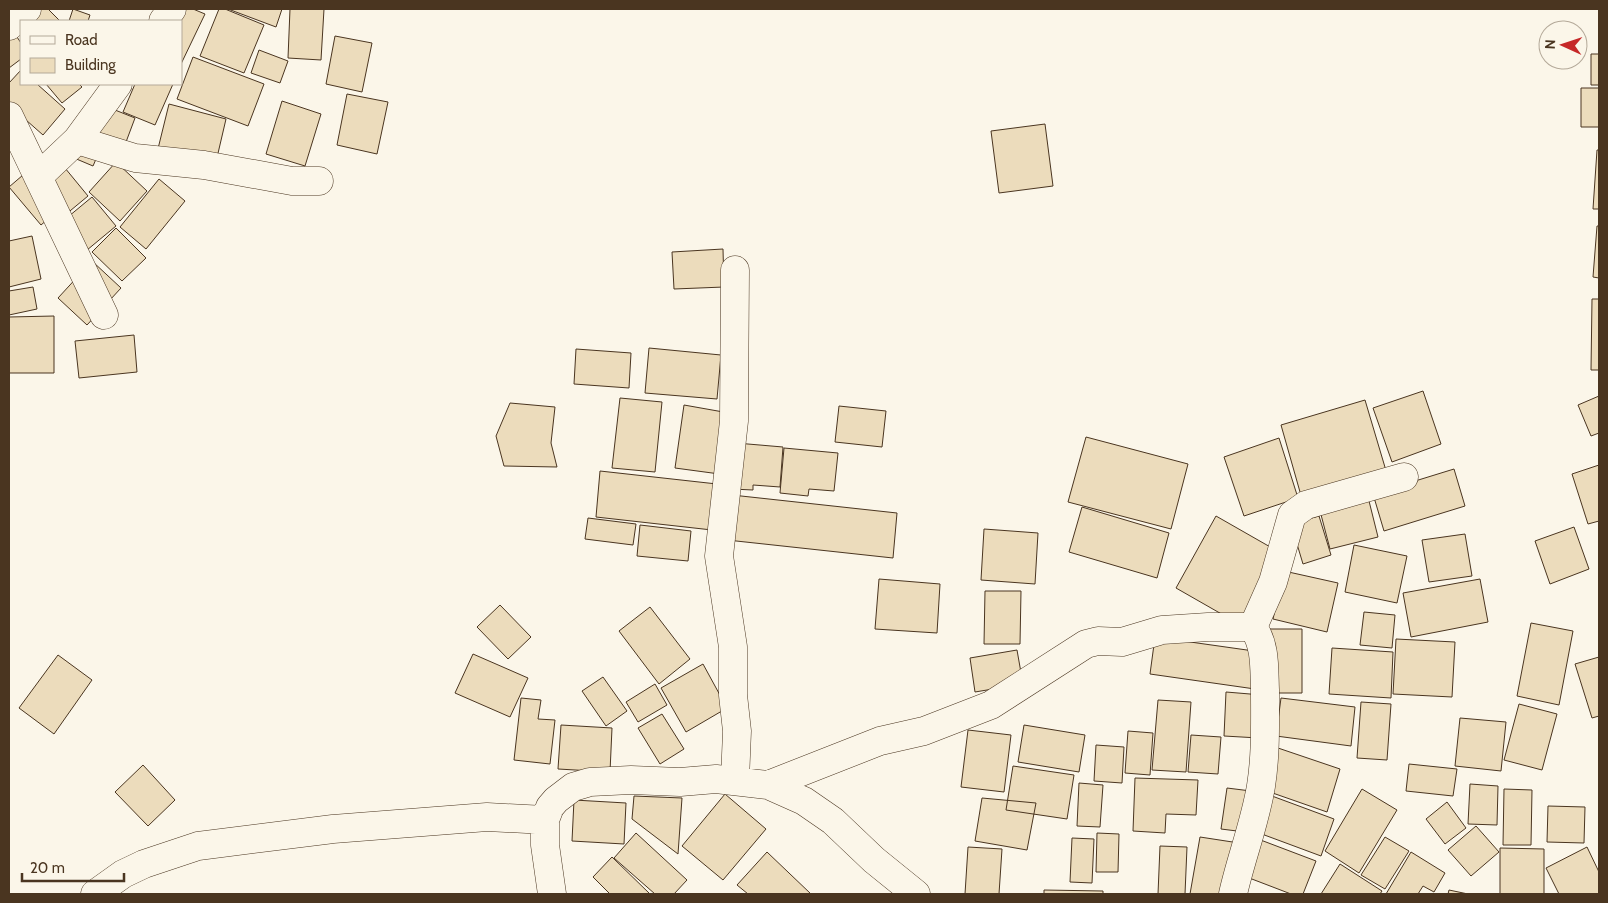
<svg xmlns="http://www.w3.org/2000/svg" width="1608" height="903" font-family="Cabin,sans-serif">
<rect width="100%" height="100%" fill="#fbf6e9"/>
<!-- building -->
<path fill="#ecdcbc" stroke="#4a3520" d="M34,9H48L60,21H27Z
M73,9L90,15L88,21H69Z
M159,9H193L205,14L181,64V21H153Z
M219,9H225L264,25L244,73L200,56Z
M228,9H282L276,27Z
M290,9H324L321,60L288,58Z
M9,25L21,43V59L9,68Z
M335,36L372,43L362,92L326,84Z
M259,50L288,61L280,83L251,73Z
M1591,54H1599V85H1591Z
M193,57L264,84L248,126L177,99Z
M21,70V84H37L65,109L43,135L9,105V83Z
M46,84H79L82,87L62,103Z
M135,84H173L155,125L123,112Z
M1581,88H1599V127H1581Z
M347,94L388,102L377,154L337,145Z
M90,100L135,118L120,158L100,150L93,166L67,155Z
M282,101L321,114L305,166L266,154Z
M169,104L226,119L212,179L154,165Z
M1045,124L1053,186L999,193L991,131Z
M1597,150H1599V209H1593Z
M51,151L88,196L53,225L48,219L41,225L9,187Z
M116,162L147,191L120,221L89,192Z
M159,179L185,201L146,249L120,227Z
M92,197L116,226L75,260L51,231Z
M1597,226H1599V278L1593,277Z
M116,228L146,258L122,281L92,252Z
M32,236L41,279L9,287V241Z
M723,249L724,287L674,289L672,252Z
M92,261L121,288L87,325L58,298Z
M33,287L37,309L9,315V291Z
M1592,299H1599V370H1591Z
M54,316V373H9V317Z
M134,335L137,372L79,378L75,341Z
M649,348L721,355L717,399L645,393Z
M576,349L631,353L629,388L574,384Z
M1423,391L1441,444L1392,462L1373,408Z
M1599,396V433L1591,436L1578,405Z
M620,398L662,402L655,472L612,468Z
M1365,400L1387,474L1302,499L1281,425Z
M510,403L555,407L551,443L557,467L504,466L496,436Z
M684,405L729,413L727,475L675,468Z
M839,406L886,411L882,447L835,442Z
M1086,437L1188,464L1171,529L1068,502Z
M1279,438L1298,498L1244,516L1224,457Z
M736,443L783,447L780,487L753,485V490L732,489Z
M784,448L838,453L834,491L809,489L808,496L780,493Z
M1599,465V521L1588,524L1572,474Z
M1454,469L1465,506L1384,531L1373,494Z
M600,471L717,484L712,530L596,517Z
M1367,493L1378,537L1330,549L1319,507Z
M732,495L897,513L893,558L727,540Z
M1082,507L1169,533L1157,578L1069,552Z
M1216,516L1279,552L1239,624L1176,588Z
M1319,516L1331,555L1303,564L1291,524Z
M588,518L636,524L633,545L585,539Z
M640,525L691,531L688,561L637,556Z
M1574,527L1589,569L1550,584L1535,541Z
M984,529L1038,533L1035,584L981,580Z
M1465,534L1472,576L1429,582L1422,540Z
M1354,545L1407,556L1397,603L1345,592Z
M1284,571L1338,583L1327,632L1273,619Z
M879,579L940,584L937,633L875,629Z
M1480,579L1488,622L1411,637L1403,593Z
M985,591H1021L1020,644H984Z
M500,605L531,637L508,659L477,627Z
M650,607L690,659L659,684L619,631Z
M1364,612L1395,615L1392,648L1360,645Z
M1531,623L1573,631L1559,705L1517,696Z
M1266,629H1302V693H1266Z
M1155,637L1261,652L1255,689L1150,674Z
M1396,639L1455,642L1452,697L1393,694Z
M1332,648L1393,652L1391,698L1329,694Z
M1017,650L1023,684L975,692L970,658Z
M473,654L528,678L510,717L455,693Z
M58,655L92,680L54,734L19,708Z
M1599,657V716L1592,718L1575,664Z
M703,664L727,708L686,732L661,688Z
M603,677L627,711L606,726L582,691Z
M655,684L667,705L638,722L626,702Z
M1226,692L1262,695L1259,738L1224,736Z
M521,698L541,700L538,719L555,720L550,764L514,760Z
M1281,698L1355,707L1351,746L1276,736Z
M1158,700L1191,702L1186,772L1152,770Z
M1361,702L1391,704L1387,760L1357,758Z
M1519,704L1557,714L1542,770L1504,760Z
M662,714L684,749L660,764L638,728Z
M1460,718L1506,722L1501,771L1455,766Z
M561,725L612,728L610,772L558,769Z
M1024,725L1085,735L1079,772L1018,762Z
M968,730L1011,735L1004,792L961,787Z
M1128,731L1153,733L1150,775L1125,773Z
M1191,735L1221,737L1218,774L1188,772Z
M1096,745L1124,747L1122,783L1094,781Z
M1278,748L1340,769L1327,812L1264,790Z
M1409,764L1457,769L1453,796L1406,791Z
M143,765L175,800L148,826L115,792Z
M1013,766L1074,775L1067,819L1006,810Z
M1135,778L1198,780L1196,815L1166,814L1165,833L1133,831Z
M1079,783L1103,785L1100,827L1077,826Z
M1470,784L1498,786L1497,825L1468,824Z
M1227,788L1251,791L1245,832L1221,829Z
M1362,789L1397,810L1359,873L1325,851Z
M1504,789L1532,790L1531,845H1503Z
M725,794L766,829L723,880L682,846Z
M634,796L682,798L678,854L632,819Z
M1272,796L1334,819L1321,856L1259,833Z
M982,798L1036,803L1027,850L975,841Z
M574,800L626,803L624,844L572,841Z
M1447,802L1466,828L1445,844L1426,819Z
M1548,806L1585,807L1584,843L1547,842Z
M1476,826L1499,852L1471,876L1448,850Z
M636,833L687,880L674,894H655L614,858Z
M1097,833L1119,834L1118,872H1096Z
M1200,837L1239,843L1230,894H1190Z
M1385,837L1409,851L1385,889L1361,875Z
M1072,838L1094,839L1092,883L1070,882Z
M1258,839L1316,861L1303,894H1291L1244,876Z
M1160,846L1187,847L1185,894H1158Z
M968,847L1002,849L999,894H965Z
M1587,847L1599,872V894H1559L1546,868Z
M1500,848L1544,849V894H1500Z
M767,852L811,894H748L737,885Z
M1411,852L1445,873L1434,892L1423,886L1418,894H1386Z
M612,857L650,894H610L593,877Z
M1340,864L1382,891L1380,894H1321Z
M1044,890L1103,891V894H1044Z
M1449,890L1468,894H1448Z"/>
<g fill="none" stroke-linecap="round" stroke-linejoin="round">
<!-- minor casing -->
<g stroke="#4a3520" stroke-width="29">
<path id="minor" d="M163,21L172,9
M9,26L27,9
M9,116L104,315
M77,140L135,158L204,165L292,181H319
M38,177L77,140L118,84
M1253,627L1273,582L1292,515L1306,505L1404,477
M735,780L737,731L733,695V647L719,556L734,421L735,270
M768,785L804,801L833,821L874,860L916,894
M95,894L123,874L144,864L198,846L333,829L487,817L545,820
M552,894L545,845V820L550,807L556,800L573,787L590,782L631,780L680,782L716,779L768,785L880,741L924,731L991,705L1086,644L1098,641L1122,642L1162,630L1208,627H1253C1266,646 1264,668 1265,690C1265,723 1266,754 1261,786C1255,823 1241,858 1233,894"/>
</g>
<!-- minor -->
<use href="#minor" stroke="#fbf6e9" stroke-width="28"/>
</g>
<!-- border -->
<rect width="1608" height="903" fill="none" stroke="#4a3520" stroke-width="20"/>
<!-- legend -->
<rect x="20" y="20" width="162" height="65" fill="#fbf6e9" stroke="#b4a999"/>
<rect x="30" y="36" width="25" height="8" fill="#fbf6e9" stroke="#b4a999"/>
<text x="65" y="45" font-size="15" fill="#4a3520">Road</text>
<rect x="30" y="58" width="25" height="15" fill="#ecdcbc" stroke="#b4a999"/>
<text x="65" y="70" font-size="15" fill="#4a3520">Building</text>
<!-- north arrow -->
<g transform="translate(1563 45) rotate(273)"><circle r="24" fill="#fbf6e9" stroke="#b4a999"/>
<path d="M0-4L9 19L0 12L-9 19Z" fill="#c62828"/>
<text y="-8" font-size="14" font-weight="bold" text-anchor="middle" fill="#4a3520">N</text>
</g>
<!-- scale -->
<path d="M22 873v8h102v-8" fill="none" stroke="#4a3520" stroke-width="2.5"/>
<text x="30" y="873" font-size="15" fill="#4a3520" stroke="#fbf6e9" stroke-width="4" paint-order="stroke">20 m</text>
</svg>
